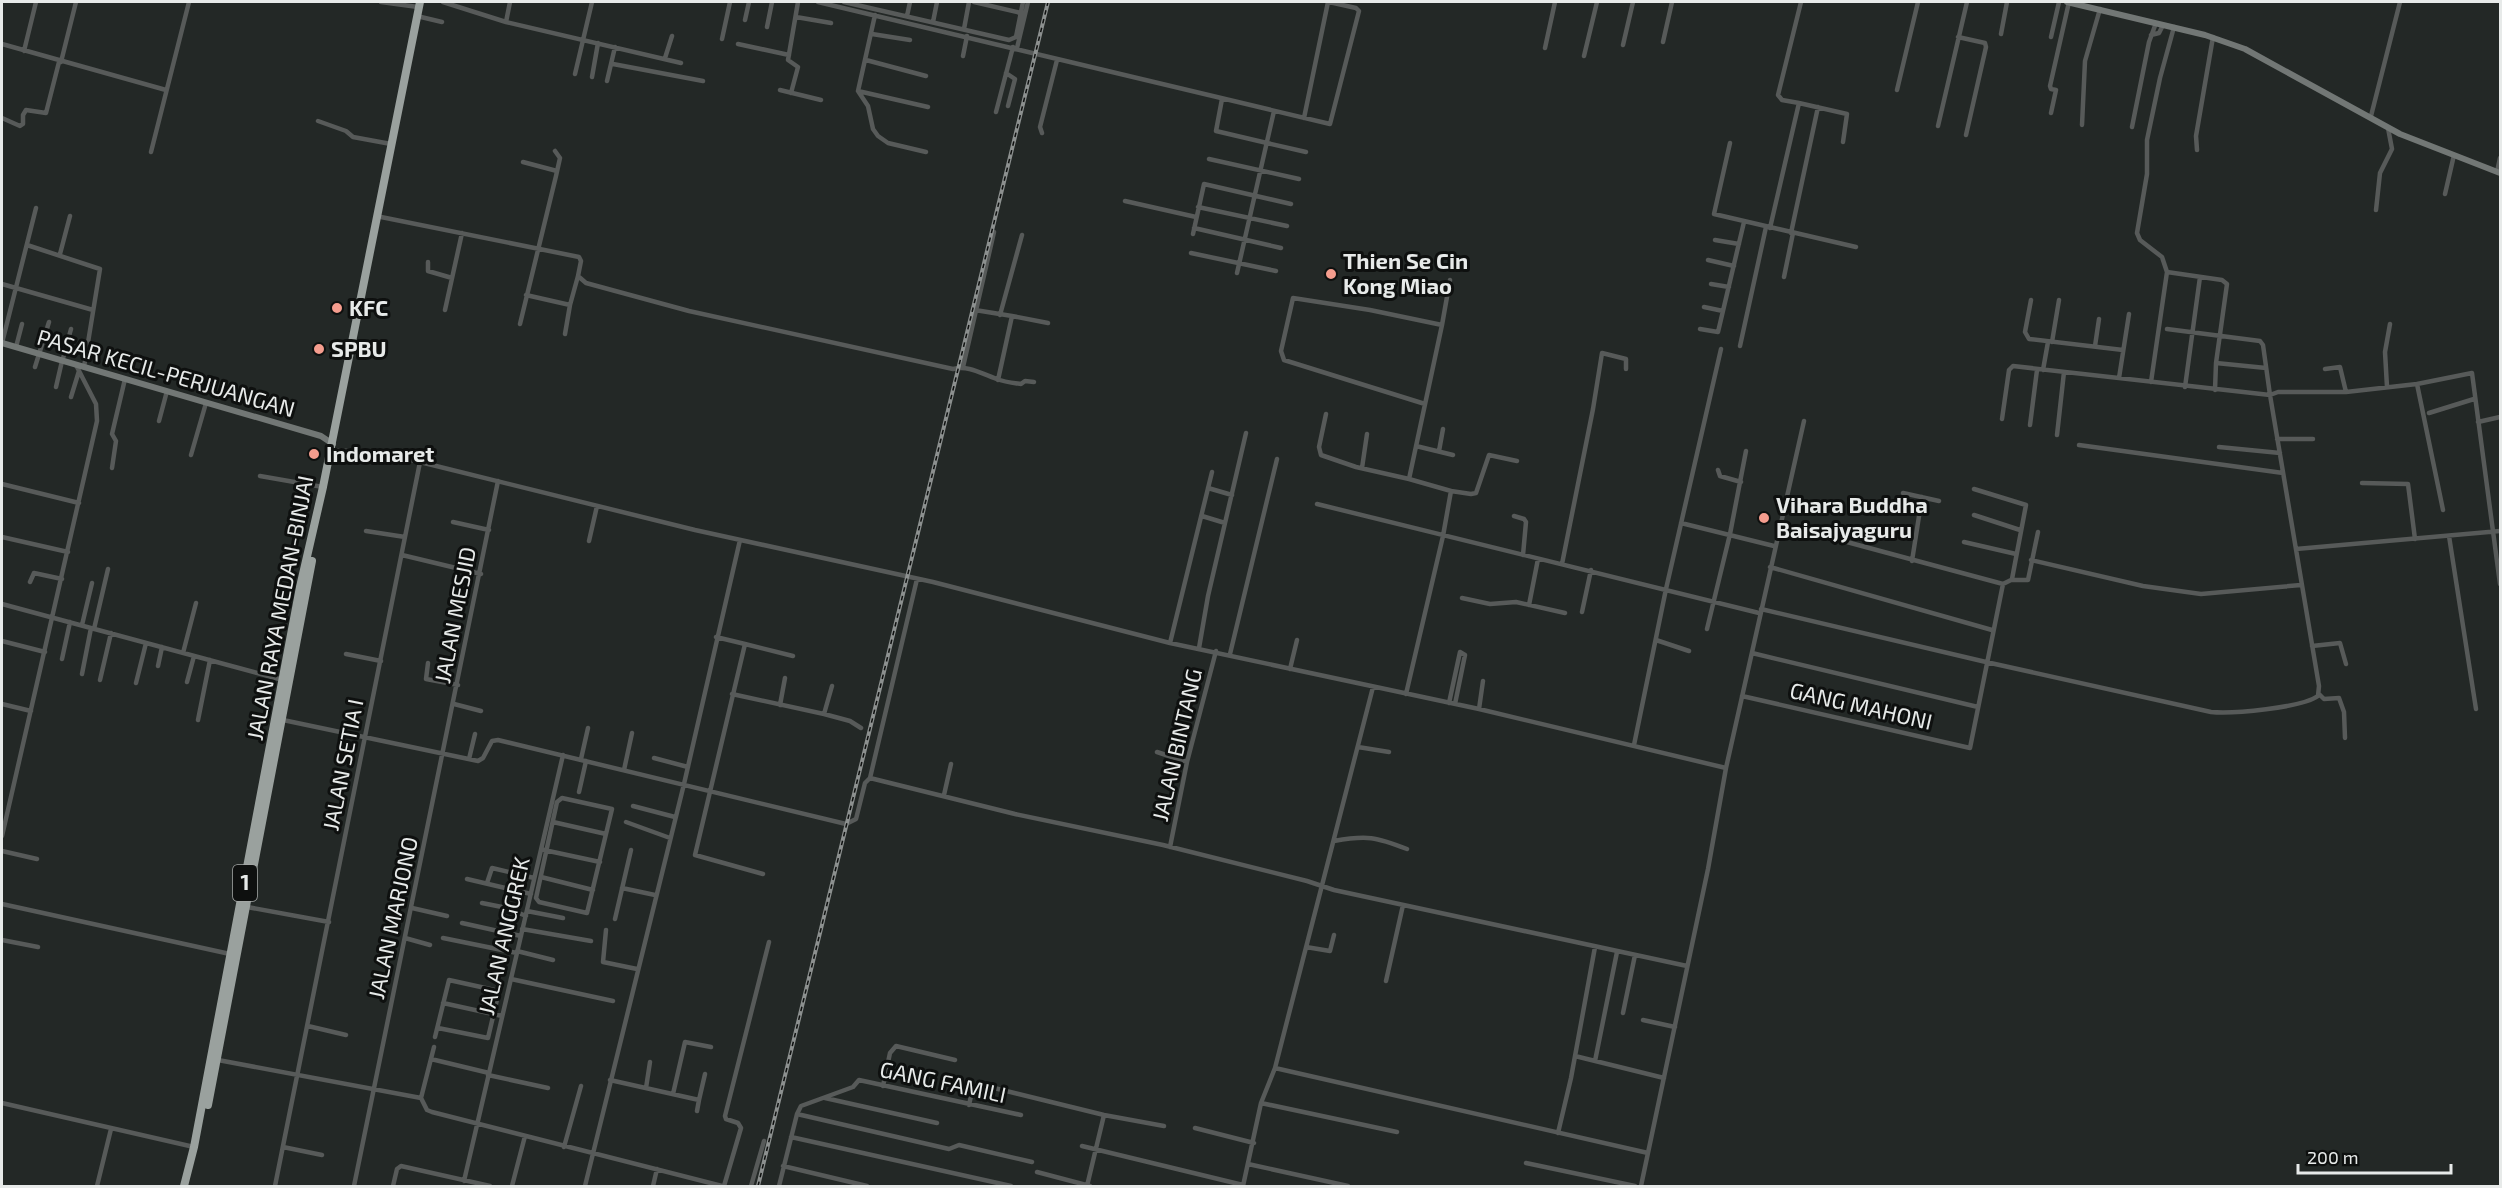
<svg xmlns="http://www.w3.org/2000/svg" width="2502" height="1188" font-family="'Exo 2',sans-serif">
<rect width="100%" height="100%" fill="#232826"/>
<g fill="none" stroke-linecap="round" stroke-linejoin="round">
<!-- street -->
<path stroke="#575a59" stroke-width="4.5" d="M381,2L418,7
M443,2L506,22L681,63
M818,2L1330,124L1359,11L1356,8L1329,2
M844,2L1009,40L1016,37L1023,2
M974,2L1021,13
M875,15L858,91L868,106L873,129L878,136L888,143L926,152
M907,16L910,2
M421,17L442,22
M796,17L831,23
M745,20L749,2
M506,22L510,2
M933,22L937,2
M767,27L772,2
M964,29L969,2
M872,34L910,40
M2001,34L2007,2
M2151,35L2159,33L2163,25
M1958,37L1985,43L1986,47L1966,135
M2051,37L2059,2
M722,39L730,2
M1663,42L1672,2
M2,44L166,90
M738,44L789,55
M1623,45L1633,2
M1017,48L1028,2
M1545,48L1555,2
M24,51L36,2
M963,56L967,36
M1584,56L1597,2
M665,58L672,36
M866,60L926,76
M61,62L76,2
M613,64L703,81
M1006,73L1015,79L1008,106
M575,74L592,2
M592,77L598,43
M607,81L615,47
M780,90L821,100
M1897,90L1918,2
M858,91L928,107
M791,93L798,67L788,60L798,2
M1222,99L1216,131L1267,143
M1799,103L1847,114L1843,142
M996,112L1013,47
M2051,113L2056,90L2051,89L2050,86L2069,2
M2371,116L2400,2
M2,118L20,126L23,124V115L26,110L46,113L59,62
M1304,118L1328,2
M318,121L346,131L353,137L391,144
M2082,125L2085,61L2100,9
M1938,126L1967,2
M2132,127L2149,42L2156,23
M1042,133L1040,127L1057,60
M1267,143L1306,152
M1730,143L1714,214L1856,247
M2197,150L2196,136L2213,37
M151,152L189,2
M1209,159L1299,179
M523,162L557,171
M2497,172L2500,158
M2445,194L2454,155
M1125,201L1196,217
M1198,207L1287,226
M2376,210L2380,173L2392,149L2388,128
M381,217L579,257L581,261L578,276L586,283L689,311L953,369C970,365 981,374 997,379C1004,382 1013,383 1021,384L1025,381L1034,382
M1194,228L1281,248
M1770,228L1799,103L1782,100L1778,95L1801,2
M1791,233L1818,107
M1193,234L1204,184L1291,204
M1715,240L1739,244
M27,245L100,269L84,367
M1191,253L1276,271
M60,254L70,216
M1708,260L1734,266
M428,262V271L452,278
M2167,272L2222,280L2227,284L2216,363L2215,390
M1237,273L1274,111
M1784,277L1793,233
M2,284L93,310
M1711,284L1729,287
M526,295L570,305
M2031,300L2025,332L2029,339L2123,350
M1704,307L1723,311
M445,310L462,233
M975,310L1012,316L998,380
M1000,315L1022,235
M1012,316L1048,323
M520,324L556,176L560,158L555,151
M1442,325L1450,280
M1700,329L1718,332L1744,222
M2167,329L2260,341L2263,345L2270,395L2278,392H2346L2417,384L2472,373L2500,584
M565,334L570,305L578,276
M2052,342L2059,300
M2,343L36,208
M1740,346L1766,227
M2095,346L2099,319
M16,347L22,324
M62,362L71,329
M2216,363L2266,368
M35,367L49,322
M963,367L994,232
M2325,369L2340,367L2346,392
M2043,370L2048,342
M2119,378L2129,314
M2151,382L2167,272L2162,257L2140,240L2137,233L2147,174V140L2160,78L2174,27
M2417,384L2443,510
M56,387L62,361
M2185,387L2200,277
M2387,387L2385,352L2390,324
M71,397L79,371
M2429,413L2474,399
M1326,414L1319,447L1321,455L1356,467L1409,479
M159,421L167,391
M2478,422L2500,417
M2030,425L2037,370
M2057,435L2064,372
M2277,439H2313
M2079,445L2283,473
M1416,446L1453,455
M2219,447L2280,453
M330,450L369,452L420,462L695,530L933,582L1170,643L1479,709L1726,768
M1439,451L1443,429
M191,455L206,403
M112,468L116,441L112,434L125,379
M1362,468L1367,434
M1718,470L1720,476L1741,482
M260,476L323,487
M2362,483L2408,484L2415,539
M2,484L79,503
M1208,488L1232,495
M1974,489L2026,505L2012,579
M1451,491L1471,494L1476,493L1489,455L1517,461
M1903,493L1939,501
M1317,504L1759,613
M1974,515L2020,530
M1202,516L1225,523
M1514,516L1524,519L1526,522L1523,555
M453,522L489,530
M1681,523L1774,546
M1780,524L2003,584L2011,580H2028L2038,532
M366,531L405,537
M2449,536L2476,709
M2,537L68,552
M589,541L597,506
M1964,542L2016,554
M2296,549L2500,531
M402,555L481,574
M2031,560L2143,586L2201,594L2301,585
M1912,561L1922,497
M1562,564L1593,409L1602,353L1626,359V369
M1770,567L1992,630
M30,582L34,573L62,579
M1462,598L1490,604L1516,602L1565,613
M2,604L283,680
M1529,605L1538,559
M1761,609L1986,662L2211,712C2232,714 2301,708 2318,696L2319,686L2270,395L2013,366L2009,370L2002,419
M1582,612L1591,570
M82,625L92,583
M94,629L108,569
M1707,629L1730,534L1746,451
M716,637L745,644
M1656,640L1689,651
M2,641L45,652
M1170,643L1212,472
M2312,646L2340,643L2346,664
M1199,648L1208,596L1246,433
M183,653L196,603
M1752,653L1978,707
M346,654L381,661
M1230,654L1277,459
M62,659L70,622
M428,663L426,679L458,685
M158,666L162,647
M1290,669L1297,640
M82,674L91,628
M100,680L111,633
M187,682L194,656
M136,683L146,643
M732,694L824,714L850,721L861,728
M1406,694L1443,536L1451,491L1409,479L1442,325L1370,310L1293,298L1281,351L1284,360L1425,404
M2319,694L2324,699L2339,698L2344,712L2345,738
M1742,696L1970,748L2003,584
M1449,703L1460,652L1465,655L1455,704
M2,704L31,711
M454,704L481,711
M780,705L785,678
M1479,709L1483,681
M824,714L832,686
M198,720L210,660
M283,720L478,761L483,758L492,741L498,740L846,824L856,819L865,783L870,778L1015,814L1163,845L1307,881L1334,890L1687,966
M1634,745L1666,589L1721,349
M1358,747L1389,752
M1157,752L1187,762
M654,758L688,767
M469,759L475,734
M581,759L588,728
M624,770L632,733
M870,778L917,579
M579,792L586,761
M944,795L951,764
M562,798L612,809L587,913L539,902L536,898L557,802Z
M633,806L675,817
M553,822L606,834
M626,822L670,838
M2,836L97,421L96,404L76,365
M1334,841C1367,835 1376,837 1407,849
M1170,847L1187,762L1216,651
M544,850L600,862
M2,851L37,859
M763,874L695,855L745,644L793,656
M541,877L593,890
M467,879L531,894
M487,883L492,868L534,878
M622,888L655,895
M482,903L507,908L526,916
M2,904L230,954
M247,907L329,922
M412,908L447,916
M527,911L563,918
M615,919L631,850
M462,923L521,936
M522,929L591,941
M606,930L603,962L637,969
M405,938L430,945
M443,938L517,953
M2,940L38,947
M1306,947L1330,951L1334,935
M517,951L553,960
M511,979L613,1001
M1386,981L1403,905
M443,1003L502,1016
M1623,1013L1635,955
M1643,1020L1675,1027
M308,1026L346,1035
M435,1037L449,980L499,991L488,1038L438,1028
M1575,1056L1664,1078
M431,1059L489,1073
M218,1060L421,1098L427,1110L432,1112L722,1186
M1595,1061L1617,952
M1275,1068L1648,1153
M488,1075L548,1088
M610,1080L699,1100L697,1111
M883,1086L890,1053L896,1046L955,1060
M646,1088L650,1062
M673,1094L685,1042L711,1047
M421,1098L434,1047
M825,1098L937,1123
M699,1100L705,1074
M2,1103L194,1147
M1261,1103L1397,1132
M969,1105L973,1087L978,1084L1104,1115L1164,1126
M797,1114L949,1149L959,1145L1032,1162
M1195,1128L1254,1143
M1558,1133L1571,1078L1595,947
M791,1137L1011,1186
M1082,1146L1243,1185
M283,1147L322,1155
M564,1147L581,1086
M1526,1163L1635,1186
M1248,1164L1348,1186
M783,1166L867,1186
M1037,1172L1090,1186
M464,1181L563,755
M97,1186L111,1129
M275,1186L420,462
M354,1186L498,481
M393,1186L397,1169L401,1166L490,1186
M512,1186L525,1136
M585,1186L684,784L740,540
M653,1186L657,1169
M724,1186L741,1128L738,1123L726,1119L725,1116L769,942
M751,1186L764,1141
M779,1186L797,1114L801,1106L853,1087L859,1080L1021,1115
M1087,1186L1104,1115
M1243,1186L1261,1103L1275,1068L1373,687
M1641,1186L1708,869L1726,768L1804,421"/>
<!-- secondary -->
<path stroke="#727775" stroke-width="6" d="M2067,2L2205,35L2245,49L2400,134L2500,173
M2,343L321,436L333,444"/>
<!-- highway -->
<path stroke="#9aa19e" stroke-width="8" d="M208,1105L312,561
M184,1186L194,1147L300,587L323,487L420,2"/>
<!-- rail casing -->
<g stroke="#8c908f" stroke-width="4">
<path id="rail" d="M758,1186L1048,2"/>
</g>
<!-- rail -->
<use href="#rail" stroke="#0e100f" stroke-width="1.5" stroke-dasharray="4.5" stroke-linecap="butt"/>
</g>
<!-- markers -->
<g fill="#f59d8e" stroke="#0e100f" stroke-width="2">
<circle cx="1331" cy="274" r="6"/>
<circle cx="337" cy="308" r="6"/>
<circle cx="319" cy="349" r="6"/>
<circle cx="314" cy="454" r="6"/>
<circle cx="1764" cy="518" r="6"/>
</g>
<g text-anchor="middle" stroke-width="6" stroke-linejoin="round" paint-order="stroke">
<!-- shield labels -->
<rect fill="#0e100f" stroke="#a6a9a8" stroke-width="1.5" x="233" y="865" width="24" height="36" rx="4.5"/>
<g font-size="21" font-weight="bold" fill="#e7eae9">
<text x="245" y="890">1</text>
</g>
<!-- poi labels -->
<g font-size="22" font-weight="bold" fill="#e7eae9" stroke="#0e100f" text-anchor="start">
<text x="1343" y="269">Thien Se Cin<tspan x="1343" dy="25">Kong Miao</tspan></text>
<text x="349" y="316">KFC</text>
<text x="331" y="357">SPBU</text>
<text x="326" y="462">Indomaret</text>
<text x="1776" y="513">Vihara Buddha<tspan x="1776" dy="25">Baisajyaguru</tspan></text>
</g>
<!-- street labels -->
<g font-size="22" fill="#e7eae9" stroke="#0e100f">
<text transform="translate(166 373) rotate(16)" y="8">PASAR KECIL-PERJUANGAN</text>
<text transform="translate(280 608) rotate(-79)" y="8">JALAN RAYA MEDAN-BINJAI</text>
<text transform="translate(455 615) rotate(-79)" y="8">JALAN MESJID</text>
<text transform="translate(1861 706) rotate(13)" y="8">GANG MAHONI</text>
<text transform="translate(1177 745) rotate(-77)" y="8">JALAN BINTANG</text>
<text transform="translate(343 765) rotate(-79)" y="8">JALAN SETIA I</text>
<text transform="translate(393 918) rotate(-78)" y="8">JALAN MARJONO</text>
<text transform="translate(504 936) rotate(-77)" y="8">JALAN ANGGREK</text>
<text transform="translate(943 1082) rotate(12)" y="8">GANG FAMILI</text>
</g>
</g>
<!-- border -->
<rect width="2502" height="1188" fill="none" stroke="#e7eae9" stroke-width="6"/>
<!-- scale -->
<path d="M2298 1164v9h153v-9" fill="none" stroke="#e7eae9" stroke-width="3"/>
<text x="2307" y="1164" font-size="18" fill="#e7eae9" stroke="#0e100f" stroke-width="4.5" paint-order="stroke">200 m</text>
</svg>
